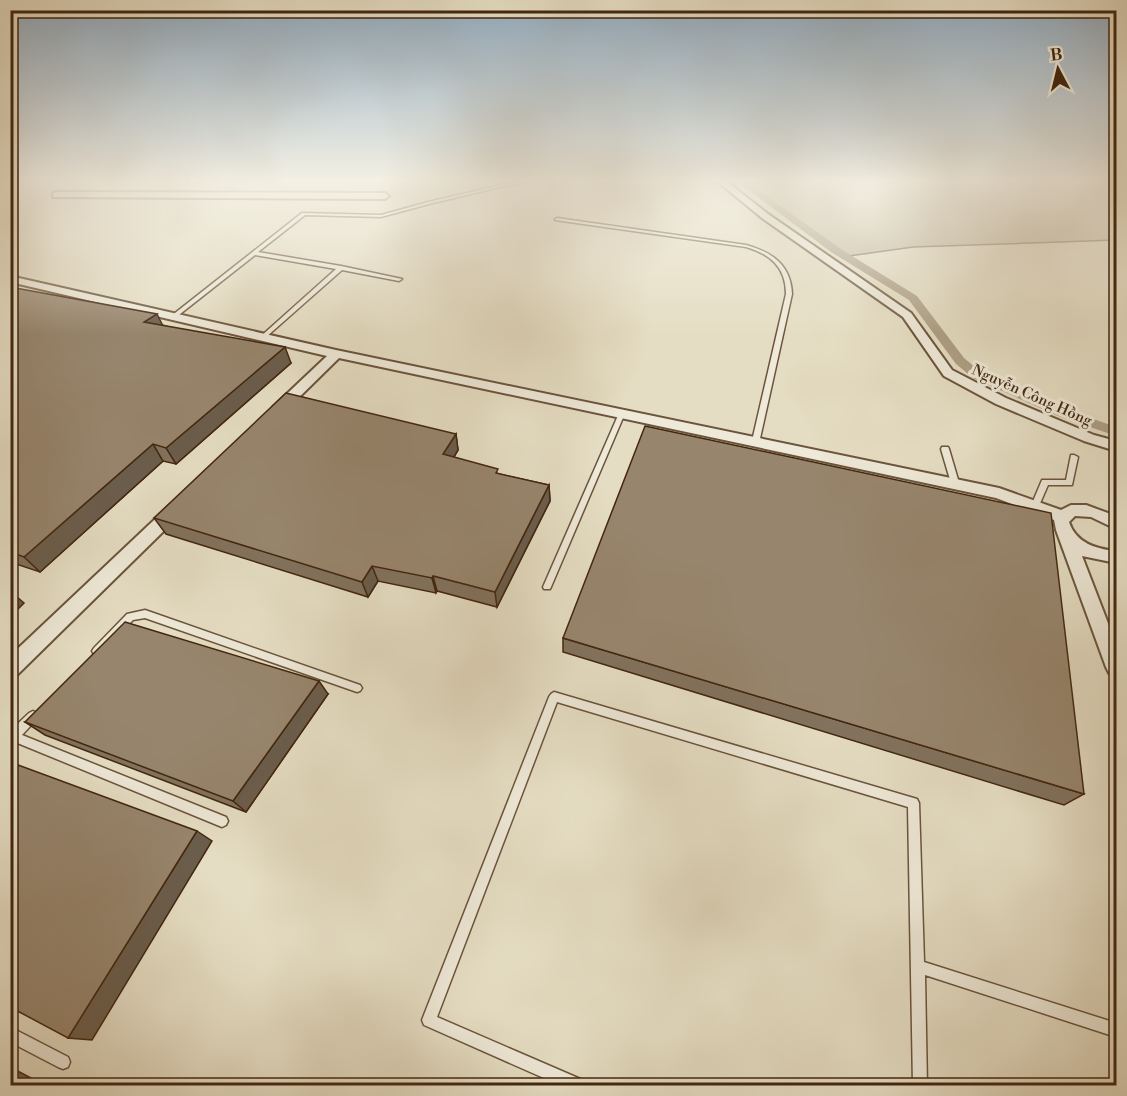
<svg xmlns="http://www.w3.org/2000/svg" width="1127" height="1096" font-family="'Libre Bodoni',serif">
<rect width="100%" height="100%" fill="#e5ddc3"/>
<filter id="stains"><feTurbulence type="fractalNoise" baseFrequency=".00333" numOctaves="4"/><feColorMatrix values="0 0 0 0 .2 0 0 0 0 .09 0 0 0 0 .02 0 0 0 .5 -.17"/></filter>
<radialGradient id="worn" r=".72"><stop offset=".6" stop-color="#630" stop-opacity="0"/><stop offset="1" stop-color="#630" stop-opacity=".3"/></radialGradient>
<!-- green -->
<path fill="#c9bea4" stroke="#86725a" stroke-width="1.5" d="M743,181H1116V240L913,247L849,256Z"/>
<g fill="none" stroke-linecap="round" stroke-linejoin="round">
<!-- canal -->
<path fill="#ae9f86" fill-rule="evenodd" d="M737,181H746L839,248L917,296L964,358L981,372L1068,410L1116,427V436L1058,416L973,378L956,364L909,300L831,252Z"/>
<!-- lane casing -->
<g stroke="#6b543c" stroke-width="3">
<path id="lane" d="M519,181H526L429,204L381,217L305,215L258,252L341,266L402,279L399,281L342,270L265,338L260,337L336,269L255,255L175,318L170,317L302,213L381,215L428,202Z
M557,218L746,245C772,252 791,265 792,294L759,443H756L752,441L786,294C786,267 770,254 746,247L555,220V219Z
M620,411H622L625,413L551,587L550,589H544L543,587Z
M942,447H948L949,449L959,483L958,485H952L951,483L941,449Z
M1071,455H1074L1078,457L1072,485H1048L1038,508H1032L1031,506L1042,480H1066Z
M145,610L357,684L360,685L362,688L360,691L357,692L145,618L133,620L100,654L97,655L94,654L92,651L94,648L127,614Z
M554,692L917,799L919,803L924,962L1116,1023V1037L925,975L927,1086H913L908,807L557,702L437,1017L585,1081L587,1086H562L424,1025L422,1020L549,697L551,694Z
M33,711L37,713L38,716L37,719L22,735L226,817L228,821L226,825L222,827L15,742L10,744V731L29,713Z
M10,1027L68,1057L70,1062L68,1067L63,1069L58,1067L10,1042Z"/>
</g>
<!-- street casing -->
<g stroke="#6b543c" stroke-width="4">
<path id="street" d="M717,181H726L768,214L911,313L952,370L1006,398L1094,435L1116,441V451L1084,441L996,404L944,376L903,317L762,218Z
M56,192L385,193L389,196L385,199L53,197V193Z
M10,276L336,350L999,488L1061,510L1071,505H1086L1116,516V529L1091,517L1075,516L1069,522C1076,543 1096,549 1116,551V563L1082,556L1116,644V675L1109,673L1106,667L1056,530L1054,520L996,498L339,358L283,413H273L271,410L273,407L327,356L10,282Z
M176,503L182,505L184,509L182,513L17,675L10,677V656L170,505Z"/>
</g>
<!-- lane -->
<use href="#lane" fill="#eee9d8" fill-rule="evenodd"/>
<!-- street -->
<use href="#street" fill="#eee9d8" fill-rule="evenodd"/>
</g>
<!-- wall -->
<path fill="#82725e" stroke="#42260f" stroke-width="1.5" d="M10,287L162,325L291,363L176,464L163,461L40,572L10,562Z
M456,434L458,450L454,457L499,474L549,485L550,501L497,607L437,591L436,593L378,581L368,597L166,534L154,518Z
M563,638L1084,794L1064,805L563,652Z
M328,694L246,812L45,735L25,722Z"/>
<!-- shaded-wall -->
<path fill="#6a5d4c" stroke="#42260f" stroke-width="1.5" d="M157,314L165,330L144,322Z
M285,347L291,363L176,464L166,448Z
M456,434L458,450L446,470L443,454Z
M153,444L163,461L40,572L24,557Z
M549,485L550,501L497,607L495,592Z
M372,566L378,581L368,597L362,582Z
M433,576L437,591L436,593L432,578Z
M10,591L24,603L10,617Z
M319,681L328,694L246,812L233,801Z
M197,831L212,841L92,1040L68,1038Z
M10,1067L46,1086H18L10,1081Z"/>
<!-- building -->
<path fill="#97856d" stroke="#42260f" stroke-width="1.5" d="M10,287L157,314L144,322L285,347L166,448L153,444L24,557L10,552Z
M286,393L456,434L443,454L498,469L496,473L549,485L495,592L433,576L432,578L372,566L362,582L154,518Z
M645,426L1051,513L1084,794L563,638Z
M125,622L319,681L233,801L25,722Z
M10,762L197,831L68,1038L10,1007Z
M10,1081L18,1086H10Z"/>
<!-- sky -->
<linearGradient id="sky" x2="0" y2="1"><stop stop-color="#91acc1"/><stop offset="0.54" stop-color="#f3f0e4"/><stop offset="1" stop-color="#f3f0e4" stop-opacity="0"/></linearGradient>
<rect width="1127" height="334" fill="url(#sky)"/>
<g text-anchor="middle" stroke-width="6" stroke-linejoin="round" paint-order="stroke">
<!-- far-street labels -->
<g font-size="15" fill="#42260f" stroke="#eee9d8">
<text transform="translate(1032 395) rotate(24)" y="5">Nguyễn Công Hồng</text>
</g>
</g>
<!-- margin -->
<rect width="1127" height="1096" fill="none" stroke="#e5ddc3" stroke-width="36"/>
<rect x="12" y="12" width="1103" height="1072" fill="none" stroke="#42260f" stroke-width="3"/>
<rect x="18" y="18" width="1091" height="1060" fill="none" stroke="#42260f" stroke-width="1.5"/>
<!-- north arrow -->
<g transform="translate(1058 69) rotate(353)" stroke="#eee9d8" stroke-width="4.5" paint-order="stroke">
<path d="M0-4.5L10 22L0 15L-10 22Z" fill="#42260f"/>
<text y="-9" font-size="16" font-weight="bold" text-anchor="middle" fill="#42260f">B</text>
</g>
<rect width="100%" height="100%" filter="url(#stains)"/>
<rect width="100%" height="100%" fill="url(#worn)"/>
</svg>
